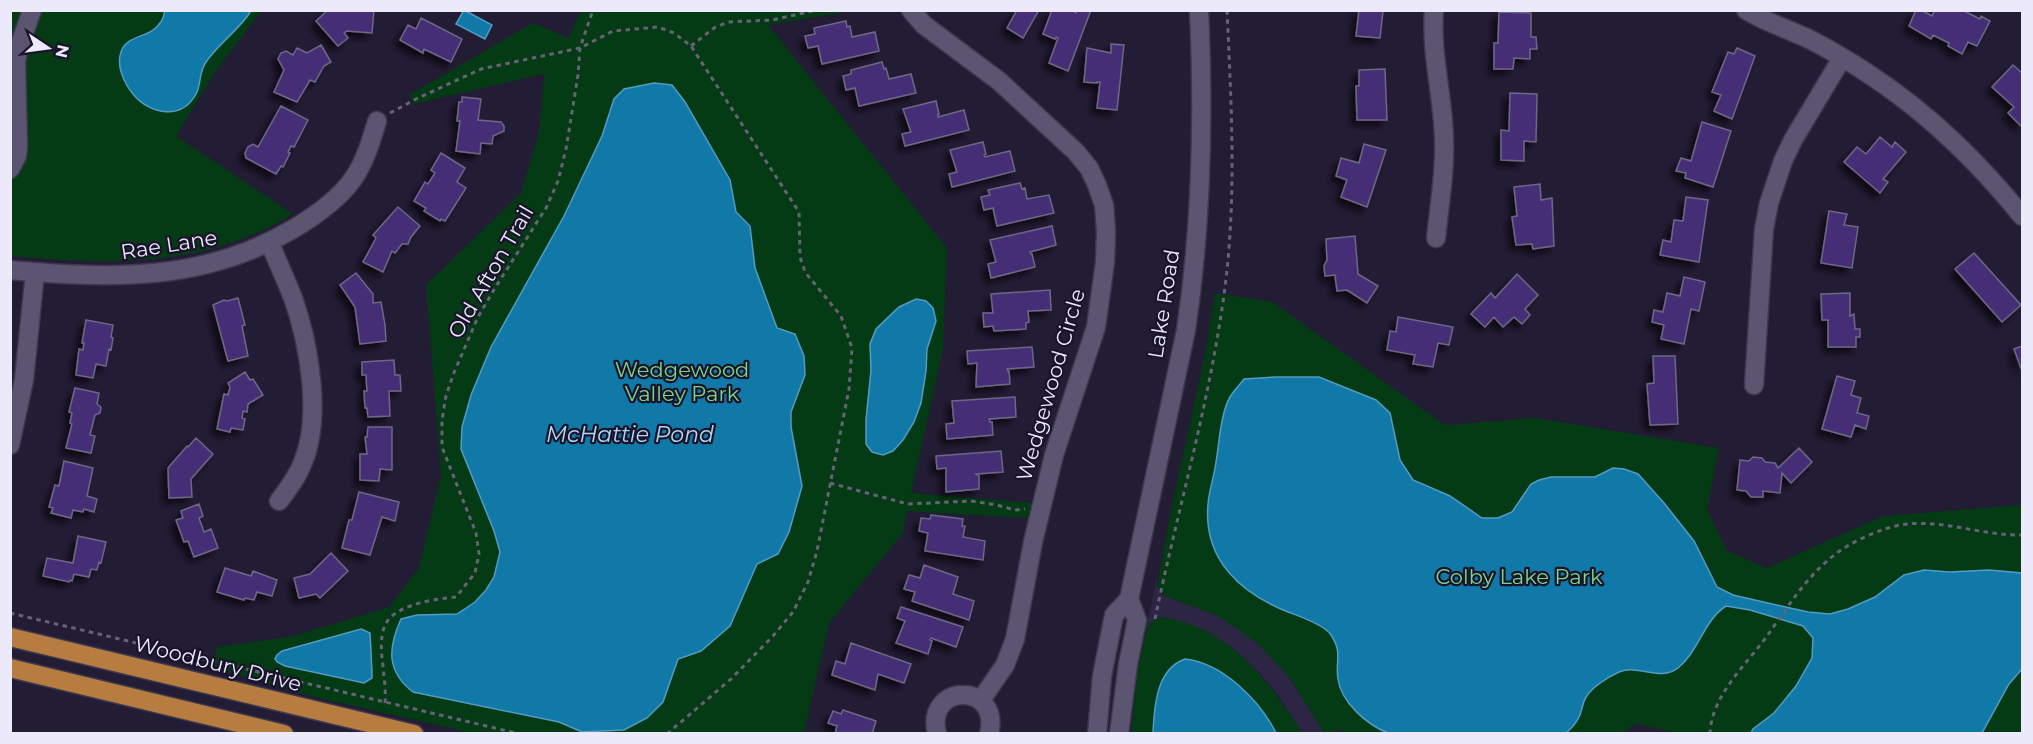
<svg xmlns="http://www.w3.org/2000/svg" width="2033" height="744" font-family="Montserrat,sans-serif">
<defs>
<filter id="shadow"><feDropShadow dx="-5.5" dy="5.5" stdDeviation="3" flood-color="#0009"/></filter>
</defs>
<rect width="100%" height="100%" fill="#231c35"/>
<!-- built -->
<path fill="#2d2544" d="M1157,576V586L1162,595L1216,615L1240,630L1264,649L1289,677L1324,733H1302L1279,696L1258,671L1236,651L1208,633L1193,626L1160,617L1155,619L1147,627L1145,635Z"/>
<!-- green -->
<path fill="#043b14" d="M756,10L759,13L779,10L852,11L768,25L947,248L943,349L911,493L1032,503L1028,518L907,511L903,533L829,623L804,733H472L310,696L212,667L217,647L294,636L389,607L419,568L441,475L426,285L521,193L539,132L544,74L414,104L409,95L533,23L568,38L581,11Z
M11,11H261L215,72L176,136L293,214C204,268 110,265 11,256Z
M1215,293L1272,302L1445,425L1536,418L1719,448L1707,510L1727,551L1767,568L1883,516L2022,505V733L1682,734L1636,724L1620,734H1349L1338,729L1330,733H1324L1289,677L1257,643L1216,615L1165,596L1157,586L1171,510L1205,355Z
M1160,617C1226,624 1270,681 1302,733L1131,734L1137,673L1146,632L1150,623Z"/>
<!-- water -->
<path fill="#1179a8" stroke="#539bc1" stroke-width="1.5" d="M464,10L492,25L485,39L456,24Z
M165,11H251C239,30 219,43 206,62C199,72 201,83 197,92C183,121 150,115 133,94C124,83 116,66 121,52C127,34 151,38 160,23C163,20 164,14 165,11Z
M654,83L672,85L685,102L730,180L736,212L750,226L755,268L777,328L795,334L804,356L805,375L791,412V427L802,486L789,532L778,554L757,564L730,626L701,651L678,659L663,702L647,718L624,730L582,732L559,722L413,692C386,671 388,648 401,619L417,615L457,614L475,602L486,590L494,577L500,552L494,531L461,449L462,427L471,395L491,347L564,216L602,136L614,99L624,89Z
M916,299L926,301L933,308L936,321L927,349L926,371L921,403L914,422L903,440L893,451L883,455L872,452L866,444V420L871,370L870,344L876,329L899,307Z
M1276,377H1319L1376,400L1390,413L1400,460L1413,480L1450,496L1482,518H1498L1512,512L1531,484L1539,480L1551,477H1595L1613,468L1624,469L1638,474L1664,503L1694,541L1717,587L1733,595L1808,612L1830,614L1848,609L1875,597L1904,575L1924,570L1950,572L1989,570L2022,573V669L2009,684L1982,733H1751L1753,729L1774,713L1796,686L1812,658L1813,638L1803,626L1750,610L1726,606C1704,620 1699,651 1678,668C1660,682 1639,664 1619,672C1608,677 1592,687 1586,697C1583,702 1582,709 1580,715C1577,722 1572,728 1566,733H1388C1367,725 1341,702 1338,679C1335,661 1343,653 1331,635C1325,625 1299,616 1288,612C1240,593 1203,559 1208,504C1209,492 1213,480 1215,468C1219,448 1220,414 1230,397C1233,391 1240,385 1244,379Z
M361,629L370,633L372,672V678L364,683L285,666L277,662L275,659L277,655L282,651Z
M1185,659C1223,663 1260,701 1276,733H1153C1154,708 1156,669 1185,659Z"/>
<!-- building -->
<path fill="#442f74" stroke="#6d6785" stroke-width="1.5" filter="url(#shadow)" d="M328,10H374L372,33L347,31L344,33L348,38L338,46L316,21Z
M1017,10H1039L1023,38L1007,28Z
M1052,10H1070L1076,13L1077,10H1091L1068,71L1049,63L1058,38L1056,37L1055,39L1043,34Z
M1359,10L1383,11L1380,38L1356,36Z
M1916,10H1921L1932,16L1935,10H1962L1980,19L1981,16L1990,21L1977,46L1968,42L1962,54L1948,46L1949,43L1933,35L1931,39L1909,26Z
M1499,12L1531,13V37H1536L1537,49H1530V59L1514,58L1513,69H1494V43H1498Z
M421,18L462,39L451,62L424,49L423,53L400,40L408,25L416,29Z
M846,21L847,27L850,26L852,37L875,32L879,51L822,64L818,46L808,48L805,36L815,34L814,28Z
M1111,44L1124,45L1117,110L1097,108L1100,82H1097V83L1084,82L1087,48L1111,53Z
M321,45L331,62L324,66L315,82L310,80L297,102L274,92L284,70L278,59L281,53L286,51L293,55L297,48L307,53Z
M1737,48L1755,56L1732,119L1714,111L1721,95L1712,92L1728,52L1734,54Z
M882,62L884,69L886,68L889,79L911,74L916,93L859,106L855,88L846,90L843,76L851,74V70Z
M2013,65L2022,73V127L2008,113L2014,107L1992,87Z
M1385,69L1387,120H1357L1356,86H1359V70Z
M1510,93L1537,94L1536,142L1524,141V161L1501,160V130L1509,131Z
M462,97L481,99L478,120L501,122L504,126V131L493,136L492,144L481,143L480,154L456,151L460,121H457L459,102H462Z
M936,101L939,114H938V117L964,110L969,130L905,146L902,134L911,132L903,109Z
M281,106L308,120L294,147L291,146L288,152L290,153L283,167L281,166L276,174L246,158L245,153L248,147L253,144L258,147Z
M1702,122L1731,131L1713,187L1685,178L1686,173L1676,171L1681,158L1691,161Z
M1880,137L1892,147L1895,142L1906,152L1883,179L1888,182L1880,193L1844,162L1857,147L1866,154Z
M983,142L986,154L984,155L985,157L1010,151L1015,171L952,187L949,174L957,172L950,150Z
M1364,144L1386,150L1367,207L1341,197L1347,180L1336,176L1341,158L1359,163Z
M441,153L465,168L457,182L466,188L445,221L441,219L440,221L424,211L426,208L414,201L425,182L428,184L435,173L431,170Z
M1020,183L1022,189L1025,188L1027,199L1049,195L1054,213L997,226L993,208L984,210L981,197L990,195L988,190Z
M1540,184L1541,200L1552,198L1554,246L1533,249L1532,244L1516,245L1512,217L1517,216L1514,187Z
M1686,197L1708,200L1699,262L1660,255L1663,240L1671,242L1674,220L1683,221Z
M398,207L420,226L411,237L408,244H402L395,253L392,251L383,272L363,262L376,238L373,235Z
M1829,211L1847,214L1844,225L1858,227L1852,268L1821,263Z
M1052,226L1056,245L1030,252L1031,254H1032L1035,267L991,278L988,264L996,262L990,240Z
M1355,236L1358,274L1378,286L1367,303L1347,290L1337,291L1335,275L1325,276L1324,266L1327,260L1326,239Z
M1974,253L2021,305L2002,322L1955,269Z
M356,273L373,294V303L381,302L385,325L386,341L360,344L355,307L340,285Z
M1517,274L1538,295L1525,309L1530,315L1522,324L1514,317L1503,327L1494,317L1485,327L1471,314L1491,293L1495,298Z
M1684,277L1705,282L1699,311L1691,309L1684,344L1661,339L1664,325L1652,322L1654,310L1663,312L1667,293L1680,296Z
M1050,290L1051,310L1028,311L1029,322L1026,323V329L994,331L993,326L984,327L983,313H993L991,294Z
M1850,293V316L1854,314L1855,329H1860V337H1856V347H1828V320H1822L1821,294Z
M238,298L245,325L242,326L248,356L228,361L213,305L224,300L227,301Z
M1398,317L1453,327L1449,345L1438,343L1433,367L1413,364L1415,355L1387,350L1390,331L1396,332Z
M86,320L113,325L111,337L113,338L111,350L109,349L106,366L96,364L93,378L76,375L79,349L83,350L84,343H82Z
M2022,346V371L2014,349Z
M1032,347L1034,367L1007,369L1008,371H1009L1010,384L976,387L977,363L968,364L967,351Z
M1653,356H1675L1678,424L1650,425L1647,384L1654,383Z
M394,360L395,375H400L401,391H389L390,416L368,417L367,408H365L364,391H367L366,375H362V362Z
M245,372L250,380L253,379L263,395L248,404L247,412L243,411L242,418L245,419L243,430L231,428L230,432L217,429L224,394L228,395L230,387L228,383Z
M1837,376L1855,381L1851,395L1861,398L1857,413L1869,416L1866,429L1855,425L1851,437L1822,429Z
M75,388L99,393L97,404L101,407L100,413L95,415L90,435L95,436L91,453L66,448L72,424L70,423L72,413L69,412Z
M1015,397L1016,417L989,419L990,422H992L993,435L947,439L946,424L954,423L952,401Z
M368,427H392V470L380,469L379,481L360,480V454H367L365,437H367Z
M196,438L213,454L191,479L192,497L169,498L168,468L187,446L188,447Z
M1799,448L1812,462L1791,483L1782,473L1780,493L1763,491V497H1751L1746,491L1737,490L1740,460L1749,461L1753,457L1762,458L1765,462L1775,463L1778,468Z
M1001,451L1003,472L976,474L979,476V489L946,492V468L937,469L936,456Z
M64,461L93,468L87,496L97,499L94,512L84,509L83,512L73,510L71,518L51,513L53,508L49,507L55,485L59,486Z
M359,492L399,502L395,521L382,517L370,555L342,548L349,520H352Z
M199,504L203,516L199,518L204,532L211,529L218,548L194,557L188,541L184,542L176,520L183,518L181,511Z
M931,515L963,519L962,526H965L963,537L985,541L983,560L925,551L928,533L919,531L921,518L930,519Z
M78,536L106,542L101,563L99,562L97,570L91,569L89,577L74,574L72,581L70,580L69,582L43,576L47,558L73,563Z
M331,553L348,571L320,598L316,594L299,598L294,578L310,574Z
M924,565L958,577L953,594L974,601L969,620L912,601L915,592L904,589L909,575L920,578Z
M225,568L251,576L253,571L277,580L272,596L257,592L254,600L245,598L244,600L217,592Z
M901,607L963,627L956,647L931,638L930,640L932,641L928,654L896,643L905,621L897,618Z
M851,643L911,664L904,683L878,674L875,690L832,675L836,661L845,664Z
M843,710L876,721L872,734H835L837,726L828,723L833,711L841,714Z"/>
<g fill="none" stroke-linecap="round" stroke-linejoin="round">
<!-- minor casing -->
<g stroke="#3d384d" stroke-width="21">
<path id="minor" d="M911,10L924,25L999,81L1076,152L1089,168L1097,185L1104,205L1106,231L1105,262L1096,327L1054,455L1033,542L1015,639L1005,665L981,700
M1434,10C1431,48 1440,84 1443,122C1447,161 1440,199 1436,238
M1746,10C1767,23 1791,30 1813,41C1898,86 1962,142 2022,216
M10,169L17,156L18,146L16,63L18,50L32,10
M270,243C277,261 286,280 293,298C309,343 322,417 303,462C298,476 288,489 279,501
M10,270C111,279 204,282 293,229C315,216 338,200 353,179C365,162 371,141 377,121
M1754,385L1764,229L1769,203L1783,161L1793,140L1842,58
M10,445L24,380L35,272
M937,734C924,682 1002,682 989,734
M1097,734L1102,676L1114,615L1129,599L1186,330C1202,223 1204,119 1199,10
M1119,734L1128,664L1137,620L1129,599"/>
</g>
<!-- major casing -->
<g stroke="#3d384d" stroke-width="21">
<path id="major" d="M10,637L414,734
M10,668L284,734"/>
</g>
<!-- path -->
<path stroke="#686279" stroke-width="3" stroke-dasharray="4.5 4.5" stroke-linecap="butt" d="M691,46L714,28L728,22L772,20L816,10
M390,113L416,99L481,69L580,48L613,31L658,27L674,33L691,46L799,212L800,257L805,272L841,316L852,348L849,389L817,551L808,582L793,612L773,636L731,679L667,734
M830,483L908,504L971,501L997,505L1015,510L1025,509
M10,613L520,734
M1155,619C1179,503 1214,388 1227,270C1236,184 1231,97 1227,10
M385,703C386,690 384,678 383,666C381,652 380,637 385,625C395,604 436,599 456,597L475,573L479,554L476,533L442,447V420L446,396L453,375L478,317L495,288L546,208L558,181L566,149L578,75L580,48L593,10
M1710,734C1711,696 1746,665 1767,636C1788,607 1807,575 1837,553C1851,542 1882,528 1900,525C1940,518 1982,536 2022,535"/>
<!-- minor -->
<use href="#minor" stroke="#5b5572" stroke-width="18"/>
<!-- major -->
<use href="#major" stroke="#b77d40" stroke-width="18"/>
</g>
<g text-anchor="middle" stroke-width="4.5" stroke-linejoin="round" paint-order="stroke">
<!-- street labels -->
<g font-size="21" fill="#ece9fa" stroke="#19132b">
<text transform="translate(169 245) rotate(-9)" y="7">Rae Lane</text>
<text transform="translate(491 272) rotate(-60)" y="7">Old Afton Trail</text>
<text transform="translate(1164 304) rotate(-81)" y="7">Lake Road</text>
<text transform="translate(1051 385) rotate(-74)" y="7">Wedgewood Circle</text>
<text transform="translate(218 664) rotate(14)" y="7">Woodbury Drive</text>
</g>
<!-- park labels -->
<g font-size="21" fill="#7ad788" stroke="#19132b">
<text x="682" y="377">Wedgewood<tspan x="682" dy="24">Valley Park</tspan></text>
<text x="1519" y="584">Colby Lake Park</text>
</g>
<!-- water labels -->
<g font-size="22" font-style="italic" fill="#afd9f3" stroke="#19132b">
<text x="630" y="442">McHattie Pond</text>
</g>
</g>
<!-- border -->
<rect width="2033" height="744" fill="none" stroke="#ece9fa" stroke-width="24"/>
<!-- north arrow -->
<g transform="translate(48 48) rotate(103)" stroke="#19132b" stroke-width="4.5" paint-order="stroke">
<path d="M0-4.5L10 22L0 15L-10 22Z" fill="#ece9fa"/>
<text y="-9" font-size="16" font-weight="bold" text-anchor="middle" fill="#ece9fa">N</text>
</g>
</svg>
